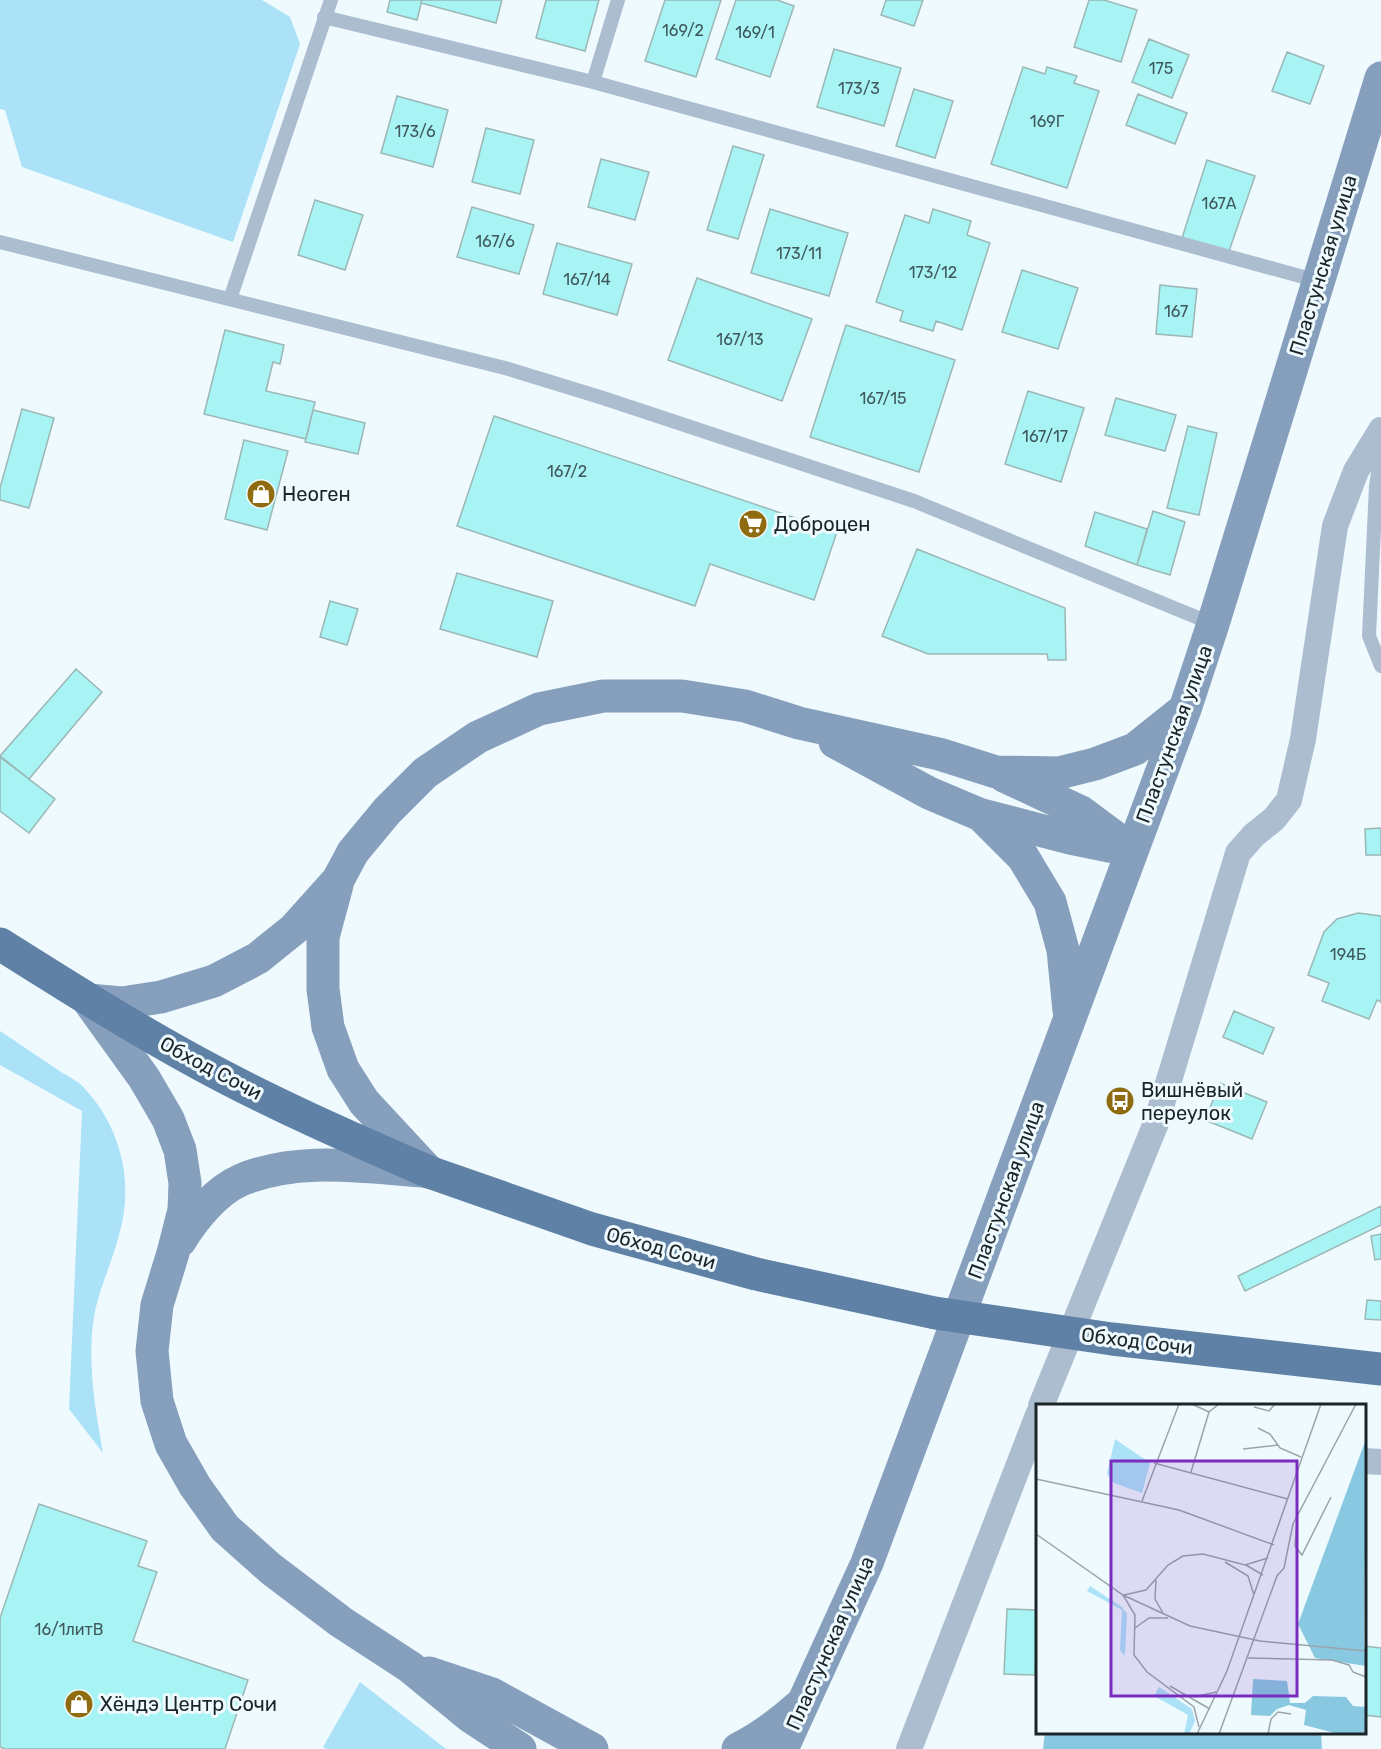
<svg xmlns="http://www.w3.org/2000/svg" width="1381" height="1749" font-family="Rubik,sans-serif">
<rect width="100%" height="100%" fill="#effafe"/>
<!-- green -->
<path fill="#abe2f8" d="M0,0H262L290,17L300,44L233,242L22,167L5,110L0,109Z
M0,1031C20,1044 40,1058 61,1072C69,1077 80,1082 86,1090C122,1130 134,1184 119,1235C112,1263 99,1288 94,1317C87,1362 95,1408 103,1453L69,1409L82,1111L0,1065Z
M360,1682L446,1749H327L323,1747Z"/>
<!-- forest -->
<path fill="#88c8e1" d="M1045,1732L1321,1733L1322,1749H1043Z"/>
<!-- building -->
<path fill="#a8f3f3" stroke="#9bb7b6" stroke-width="1.5" d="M390,0H422L417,20L387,12Z
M422,0H502L496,23L421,3Z
M546,0H599L585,51L536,38Z
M665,0H721L696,77L645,61Z
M736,0H777L794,6L770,77L716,59Z
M886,0H923L914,26L881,15Z
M1089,0H1104L1137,10L1121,62L1074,47Z
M1149,39L1189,55L1172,98L1132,82Z
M834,49L901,68L884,126L817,107Z
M1287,52L1324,66L1310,104L1272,91Z
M1023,67L1045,74L1047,67L1077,76L1074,83L1099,91L1067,188L991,164Z
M914,89L953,101L935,158L896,146Z
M1138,94L1187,113L1175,144L1126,125Z
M397,96L448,110L433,167L381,153Z
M486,128L534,140L520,194L472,182Z
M733,146L764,155L738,239L707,230Z
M601,159L649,172L635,220L588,207Z
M1207,160L1255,176L1228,254L1182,238Z
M315,200L363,215L345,270L298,255Z
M472,207L534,225L519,274L457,257Z
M770,209L848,233L829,296L751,273Z
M933,209L971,221L967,235L990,243L962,330L936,321L933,331L900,321L903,311L876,302L905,215L929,223Z
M557,243L632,264L617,315L543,294Z
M1022,270L1078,288L1058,349L1002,332Z
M697,278L812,319L782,401L668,360Z
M1160,285L1197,289L1192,337L1156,334Z
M846,325L955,360L919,472L810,437Z
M225,330L284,345L280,364L273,362L266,391L315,402L306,439L204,414Z
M1028,391L1084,408L1061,482L1005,464Z
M1116,398L1176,415L1165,451L1105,435Z
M22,409L54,418L29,508L0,500V488Z
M313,410L365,423L358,454L305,442Z
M494,416L837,532L814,600L710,564L695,606L457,526Z
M1188,426L1217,433L1199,515L1167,508Z
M244,440L288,451L267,530L225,519Z
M1153,511L1185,522L1170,575L1137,565Z
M1095,512L1147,529L1137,565L1085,546Z
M917,549L1065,608L1066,660H1048L1047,654H928L882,636Z
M457,573L553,601L537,657L440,629Z
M330,601L358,609L347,645L320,637Z
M76,669L102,692L29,779L0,756Z
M0,757L55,799L29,833L0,811Z
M1381,828V855H1366L1365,829Z
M1358,913L1381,916V1002L1377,1000L1369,1019L1322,1001L1329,983L1308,975L1324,932L1337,919Z
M1234,1011L1274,1028L1263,1054L1223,1037Z
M1220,1083L1267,1102L1252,1139L1205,1120Z
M1381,1206V1225L1245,1291L1238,1276Z
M1381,1234V1259L1375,1260L1371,1236Z
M1367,1300L1381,1301V1320L1365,1319Z
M39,1504L147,1541L138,1566L157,1572L133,1641L248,1680L225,1749H5L0,1747V1618Z
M1007,1609L1038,1610L1035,1675L1004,1674Z
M1364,1646L1381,1648V1717L1364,1715Z"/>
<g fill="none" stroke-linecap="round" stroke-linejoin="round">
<!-- service -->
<path stroke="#acbdd0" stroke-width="14" d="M324,17L593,82L1318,281
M593,82L618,0
M0,242L505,368L603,398L914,501L1213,624
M230,299L331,0
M1381,452L1376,486L1369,636L1381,666"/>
<!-- minor -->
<path stroke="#acbdd0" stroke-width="26" d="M1041,1406L1156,1123L1238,853L1254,835L1274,819L1289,800L1303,739L1335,526L1356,471L1381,430
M1364,1461L1381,1462
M909,1749L1038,1415"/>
<!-- secondary -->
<path stroke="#869fbc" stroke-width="33" d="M835,742L929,793L981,815L1023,857L1050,902L1063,950L1069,1011
M1004,776L1081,812L1132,850
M982,815L1070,838L1124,849
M337,885L323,937V989L328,1027L343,1069L364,1102L429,1172
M88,1000L122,1003L161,997L214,981L258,958L294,929L338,880L353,852L387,811L425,773L478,737L539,709L603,696H682L745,706L799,723L939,754L996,772L1059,773L1095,764L1135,749L1185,709
M88,1000L144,1078L168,1119L180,1150L185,1183L184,1210L173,1253L157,1305L152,1351L157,1401L171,1444L195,1486L225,1528L271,1569L341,1622L410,1667L471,1717L520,1749
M180,1241C194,1218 216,1191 241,1180C298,1156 364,1167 424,1171
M429,1673L492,1694L592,1749
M738,1749C760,1738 779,1724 798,1707
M782,1749L867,1563L1185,709L1213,624L1381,78"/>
<!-- trunk -->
<path stroke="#6081a6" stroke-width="33" d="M0,944C65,985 130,1026 198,1063C273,1104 351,1138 429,1172"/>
<!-- trunk-bridge -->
<path stroke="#6081a6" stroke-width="33" d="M429,1172L592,1229L756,1274L935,1313L1112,1339L1381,1369"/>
</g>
<!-- icons -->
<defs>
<g id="shop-disc" transform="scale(1.5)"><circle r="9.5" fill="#906c11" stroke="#effafe"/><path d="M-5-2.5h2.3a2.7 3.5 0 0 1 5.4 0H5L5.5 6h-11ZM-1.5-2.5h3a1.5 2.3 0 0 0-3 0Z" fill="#fff"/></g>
<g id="supermarket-disc" transform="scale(1.5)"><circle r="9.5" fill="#906c11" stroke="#effafe"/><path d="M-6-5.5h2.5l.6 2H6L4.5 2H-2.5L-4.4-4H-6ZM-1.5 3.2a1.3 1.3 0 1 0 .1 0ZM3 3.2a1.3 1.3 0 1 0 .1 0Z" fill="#fff"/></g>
<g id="bus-disc" transform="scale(1.5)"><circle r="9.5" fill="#906c11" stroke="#effafe"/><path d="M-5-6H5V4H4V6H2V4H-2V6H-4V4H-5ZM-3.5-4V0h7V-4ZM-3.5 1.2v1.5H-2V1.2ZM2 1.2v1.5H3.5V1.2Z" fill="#fff"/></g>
</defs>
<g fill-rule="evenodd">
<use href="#shop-disc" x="261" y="494"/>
<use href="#supermarket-disc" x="753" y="524"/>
<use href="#bus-disc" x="1120" y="1101"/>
<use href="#shop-disc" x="79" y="1704"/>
</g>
<g text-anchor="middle" stroke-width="6" stroke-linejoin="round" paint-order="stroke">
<!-- number labels -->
<g font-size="16" fill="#3e585c">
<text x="683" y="36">169/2</text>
<text x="755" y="38">169/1</text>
<text x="1161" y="74">175</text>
<text x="859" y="94">173/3</text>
<text x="1047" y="127">169Г</text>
<text x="415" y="137">173/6</text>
<text x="1219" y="209">167А</text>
<text x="495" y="247">167/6</text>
<text x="799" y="259">173/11</text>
<text x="933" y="278">173/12</text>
<text x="587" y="285">167/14</text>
<text x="1176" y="317">167</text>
<text x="740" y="345">167/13</text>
<text x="883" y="404">167/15</text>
<text x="1045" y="442">167/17</text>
<text x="567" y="477">167/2</text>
<text x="1348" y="960">194Б</text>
<text x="69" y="1635">16/1литВ</text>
</g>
<!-- street labels -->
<g font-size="20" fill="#1b2529" stroke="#effafe">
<text transform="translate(1323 265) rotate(-73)" y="7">Пластунская улица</text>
<text transform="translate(1174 734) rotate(-70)" y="7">Пластунская улица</text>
<text transform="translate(211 1068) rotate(28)" y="7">Обход Сочи</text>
<text transform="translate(1006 1190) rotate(-70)" y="7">Пластунская улица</text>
<text transform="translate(661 1248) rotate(15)" y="7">Обход Сочи</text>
<text transform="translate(1137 1341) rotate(7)" y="7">Обход Сочи</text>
<text transform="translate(830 1643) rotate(-66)" y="7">Пластунская улица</text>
</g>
<!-- poi labels -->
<g font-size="20" fill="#1b2529" stroke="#effafe" text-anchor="start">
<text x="282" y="501">Неоген</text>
<text x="774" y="531">Доброцен</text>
<text x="1141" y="1097">Вишнёвый<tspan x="1141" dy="23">переулок</tspan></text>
<text x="100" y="1711">Хёндэ Центр Сочи</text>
</g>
</g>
<!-- overview -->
<g transform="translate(1036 1404)">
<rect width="330" height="330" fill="#effafe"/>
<path d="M79,35L114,59L106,89L78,79L71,70ZM54,182L86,203L91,210L89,252L84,246L86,206L51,187ZM123,283L156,305L159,317L153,330H148L152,311L118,292Z" fill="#abe2f8"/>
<path d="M330,35L328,239L330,262L279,254L262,220ZM217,275L251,277L254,299H269L277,292L310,293L317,302L330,303V330H303L268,321L270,306L253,301L241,305L234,312L215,311Z" fill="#88c8e1"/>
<path fill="none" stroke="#9aa5a9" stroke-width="1.5" d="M156,0L173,8M218,3L233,7L239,0M222,24L234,30L244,44L265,53M207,45L242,41M118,59L252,95M155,68L173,8L183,0M0,75L143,106L238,141M106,97L143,0M261,116L259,142L266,151L295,93M0,130L87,191L154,222L224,237L330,247M189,158L212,172L218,191M210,161L227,171M120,176L119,195L127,209M87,191L99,211L98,251L111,268L158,303L163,323M88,191L110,186L132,161L147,152L167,150L209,161L232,154M99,224L113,214H132M212,254L296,256L313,261L317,268L330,273M134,282L174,305M158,293L180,288M161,330L191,267L285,0M183,330L241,172L248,164L257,120L320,0M232,330L235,315L242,308L255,310"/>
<path fill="#7b2cbf" fill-opacity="0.15" stroke="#7b2cbf" stroke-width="3" d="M75,57H261V292H75Z"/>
<rect width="330" height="330" fill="none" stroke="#1b2529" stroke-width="3"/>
</g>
</svg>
